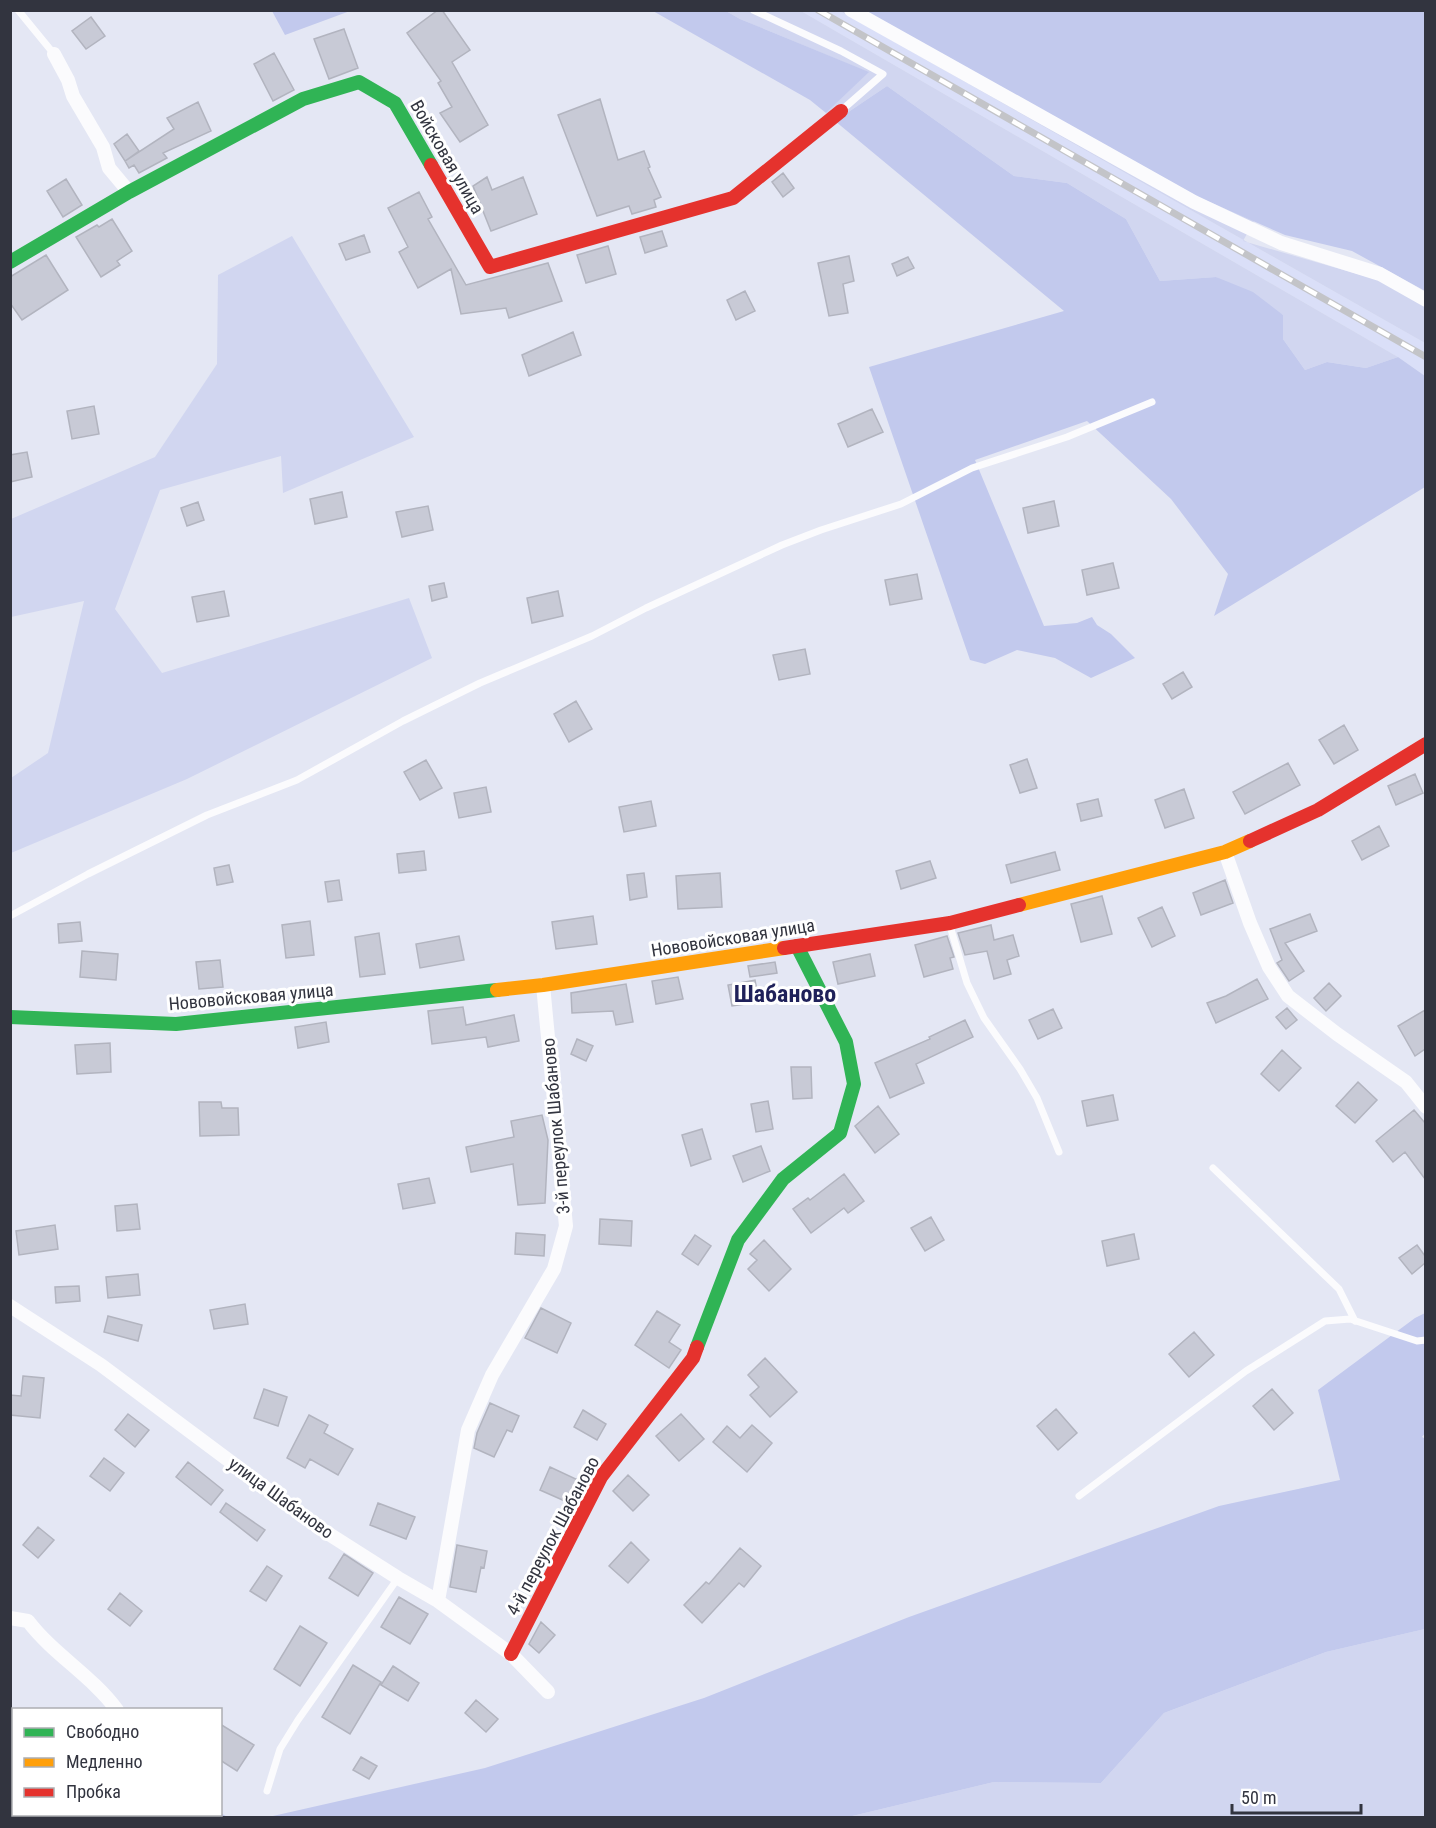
<svg xmlns="http://www.w3.org/2000/svg" width="1436" height="1828" font-family="'Roboto Condensed',sans-serif">
<rect width="100%" height="100%" fill="#e4e7f4"/>
<!-- built -->
<path fill="#dadff8" d="M801,11H840L1425,343V376L1398,357Z"/>
<!-- green -->
<path fill="#d1d6f0" d="M726,11H801L1398,357L1366,368L1327,362L1305,370L1283,339V315L1216,277L1160,281L1126,219L1067,183L1014,176L887,86L835,121L826,113L868,72L740,19Z
M840,11H865L1198,197L1254,221L1243,241L1378,280L1425,306V343Z
M292,236L414,437L283,493L281,456L160,490L115,609L162,673L409,598L432,658L187,779L11,853V778L48,753L84,601L11,617V519L155,457L217,364L218,275Z
M1425,1629V1817L844,1818L994,1782L1101,1783L1164,1713L1326,1652Z"/>
<!-- forest -->
<path fill="#c2c9ed" d="M272,11H350L285,35Z
M653,11H726L740,19L869,72L826,113L810,100Z
M865,11H1425V291L1352,251L1285,235L1198,197Z
M887,86L1014,176L1067,183L1126,219L1160,281L1216,277L1253,292L1283,315V339L1305,370L1327,362L1366,368L1398,357L1425,376V487L1214,616L1228,574L1171,499L1087,421L975,460L1044,626L1077,623L1092,617L1097,625L1111,634L1135,658L1091,678L1055,658L1017,650L985,664L970,660L869,367L1064,311L835,121Z
M1425,1313L1426,1432L1422,1437L1426,1439L1425,1629L1326,1652L1164,1713L1101,1783L994,1782L844,1818H264L485,1768L704,1698L909,1617L1219,1506L1340,1480L1318,1390L1415,1318Z
M11,1719L14,1721V1814L221,1813L227,1817H11Z"/>
<!-- building -->
<path fill="#c8cad6" stroke="#b2b4bf" stroke-width="1.5" d="M438,10H442L470,50L452,62L488,125L460,142L440,113L452,107L438,83L441,81L407,33Z
M91,17L105,36L86,49L72,31Z
M344,29L358,68L329,79L314,39Z
M274,53L294,90L273,101L254,64Z
M600,99L618,160L644,151L650,167L648,168L661,197L654,200L656,207L632,214L629,206L597,216L558,115Z
M198,102L211,131L163,153L167,158L139,173L134,165L129,168L125,161L174,129L167,118Z
M127,134L139,151L125,161L114,144Z
M783,173L794,188L783,197L772,182Z
M487,177L492,190L523,177L537,214L491,231L473,186Z
M66,179L82,205L63,217L47,191Z
M419,192L432,217L428,219L466,285L548,263L562,301L509,318L506,308L461,314L451,269L418,288L399,252L408,247L388,208Z
M112,219L132,251L117,261L120,265L101,277L76,237L97,225L99,227Z
M662,231L667,246L645,253L640,237Z
M364,235L370,252L346,260L339,244Z
M608,246L616,274L586,283L577,255Z
M46,255L68,290L22,320L10,303V277Z
M849,256L854,281L843,284L848,313L829,316L818,263Z
M908,257L914,268L897,276L892,264Z
M745,291L755,311L736,320L727,300Z
M573,332L581,355L529,376L522,355Z
M94,406L99,434L72,439L67,411Z
M872,409L883,432L848,447L838,424Z
M27,452L32,477L10,482V455Z
M342,492L347,517L315,524L310,499Z
M1054,501L1059,526L1028,533L1023,508Z
M198,502L204,520L187,526L181,508Z
M428,506L433,530L402,537L396,512Z
M1113,563L1119,588L1087,595L1082,570Z
M917,574L922,599L890,605L885,580Z
M444,583L447,597L432,601L429,586Z
M224,591L229,616L197,622L192,597Z
M558,591L563,616L532,623L527,598Z
M805,649L810,674L779,680L773,655Z
M1183,672L1192,687L1172,699L1163,684Z
M576,701L592,729L569,742L554,714Z
M1344,725L1358,750L1334,764L1319,740Z
M1027,759L1037,788L1020,793L1010,765Z
M426,760L442,788L420,800L404,772Z
M1288,763L1300,785L1245,814L1233,792Z
M1415,774L1423,793L1396,805L1388,786Z
M486,787L491,812L459,818L454,793Z
M1184,789L1194,818L1165,828L1155,800Z
M1098,799L1102,816L1081,821L1077,804Z
M651,801L656,826L624,832L619,807Z
M1379,826L1389,846L1362,860L1352,841Z
M424,851L426,870L399,873L397,854Z
M1055,852L1060,870L1011,883L1006,865Z
M930,861L936,878L901,889L896,871Z
M229,865L233,882L217,885L214,868Z
M644,873L647,897L630,900L627,875Z
M720,873L722,907L678,909L676,876Z
M339,880L342,900L328,902L325,882Z
M1225,880L1233,903L1201,915L1193,893Z
M1102,896L1112,934L1081,942L1071,904Z
M1162,907L1175,936L1152,947L1138,918Z
M1310,914L1317,931L1285,943L1304,971L1289,981L1277,963L1282,960L1270,929Z
M593,916L597,944L556,949L552,922Z
M310,921L314,955L286,958L282,925Z
M80,922L82,941L59,943L58,924Z
M991,925L994,940L1013,935L1019,956L1007,960L1011,974L994,979L987,951L965,955L958,933Z
M379,933L385,974L360,977L355,937Z
M459,936L464,960L420,968L416,944Z
M947,936L954,957L950,958L953,969L924,977L915,945Z
M82,951L118,954L116,980L80,977Z
M870,954L875,976L838,984L833,962Z
M220,960L223,987L199,989L196,962Z
M775,962L777,973L750,977L748,966Z
M678,977L683,999L656,1004L652,981Z
M1257,979L1268,999L1216,1023L1207,1003L1226,996Z
M755,980L759,1002L732,1006L728,985Z
M1329,983L1341,996L1326,1011L1314,998Z
M626,984L633,1022L616,1025L613,1011L572,1013L571,993Z
M463,1007L466,1025L514,1015L519,1041L488,1047L486,1037L432,1044L428,1011Z
M1287,1008L1297,1020L1286,1029L1276,1017Z
M1053,1009L1062,1028L1038,1039L1029,1020Z
M1425,1010V1049L1415,1056L1398,1026Z
M965,1020L973,1037L916,1064L924,1083L890,1098L875,1063L930,1039L929,1037Z
M326,1022L329,1042L298,1048L295,1027Z
M577,1039L593,1046L586,1061L571,1054Z
M110,1043L111,1072L77,1074L75,1045Z
M1282,1050L1301,1068L1279,1091L1261,1074Z
M791,1067H811L812,1098L793,1099Z
M1358,1082L1377,1100L1355,1123L1336,1106Z
M1113,1095L1118,1120L1087,1126L1082,1101Z
M768,1101L773,1129L756,1132L751,1104Z
M199,1102H221L222,1108H238L239,1135L200,1136Z
M878,1106L899,1134L875,1153L855,1126Z
M1414,1110L1425,1123V1179L1405,1152L1393,1162L1376,1141Z
M542,1115L548,1140L545,1203L518,1205L513,1164L471,1172L466,1147L514,1137L511,1121Z
M702,1129L711,1159L691,1166L682,1135Z
M761,1146L770,1171L743,1182L733,1156Z
M844,1174L864,1201L848,1213L844,1208L811,1233L793,1209L808,1198L810,1200Z
M429,1178L435,1203L403,1209L398,1184Z
M137,1204L140,1229L117,1231L115,1206Z
M931,1217L944,1240L925,1251L911,1228Z
M600,1219L632,1221L631,1246L599,1244Z
M55,1225L58,1249L19,1255L16,1231Z
M516,1233L545,1235L544,1256L515,1254Z
M1134,1234L1139,1259L1107,1266L1102,1241Z
M695,1235L711,1246L698,1265L682,1254Z
M764,1240L791,1269L769,1291L748,1269L757,1260L750,1254Z
M1417,1245L1425,1256V1263L1412,1274L1399,1258Z
M138,1274L140,1295L108,1298L106,1277Z
M79,1286L80,1301L56,1303L55,1287Z
M245,1304L248,1324L214,1329L210,1310Z
M541,1308L571,1323L557,1353L525,1338Z
M657,1311L680,1325L669,1342L681,1350L669,1368L635,1345Z
M108,1316L142,1325L138,1341L104,1332Z
M1194,1332L1214,1355L1189,1377L1169,1354Z
M765,1358L797,1392L770,1417L750,1395L759,1387L748,1375Z
M23,1376L44,1378L40,1418L10,1415V1395L21,1396Z
M264,1389L287,1397L278,1426L254,1418Z
M1272,1389L1293,1413L1274,1430L1253,1406Z
M490,1403L519,1416L512,1432L507,1430L494,1457L474,1448L477,1433Z
M1056,1409L1077,1433L1058,1450L1037,1426Z
M583,1410L606,1424L597,1440L574,1427Z
M128,1414L149,1430L135,1447L115,1430Z
M681,1414L704,1439L679,1461L656,1436Z
M309,1415L328,1425L324,1433L353,1449L338,1475L310,1459L305,1468L287,1458Z
M752,1425L772,1443L747,1472L713,1442L727,1426L740,1438Z
M104,1458L124,1473L110,1491L90,1476Z
M188,1462L223,1490L211,1505L176,1477Z
M550,1467L578,1480L567,1502L540,1490Z
M628,1475L649,1495L633,1511L613,1491Z
M226,1503L265,1530L257,1541L220,1512Z
M378,1503L415,1517L406,1539L370,1525Z
M38,1527L54,1540L38,1558L23,1545Z
M631,1542L649,1560L628,1583L609,1566Z
M457,1545L487,1551L484,1568L481,1567L476,1592L450,1587Z
M740,1548L761,1566L744,1587L739,1583L702,1623L684,1605L706,1582L709,1584Z
M344,1554L373,1573L358,1596L329,1578Z
M267,1566L282,1576L266,1601L250,1591Z
M120,1593L142,1611L130,1626L108,1609Z
M399,1597L428,1614L410,1644L381,1627Z
M541,1622L555,1635L539,1653L529,1644Z
M300,1626L327,1643L300,1686L274,1669Z
M353,1665L381,1682L350,1734L322,1717Z
M393,1666L419,1683L408,1701L381,1685Z
M476,1700L498,1719L486,1732L465,1713Z
M220,1724L254,1745L237,1771L220,1760Z
M361,1757L377,1766L369,1779L353,1770Z"/>
<g fill="none" stroke-linecap="round" stroke-linejoin="round">
<!-- lane -->
<path stroke="#fbfbfd" stroke-width="7" d="M18,10L54,54
M753,10L841,51L883,74L843,109
M10,916L88,874L207,815L297,780L403,721L480,683L592,636L646,608L782,545L821,530L901,504L972,468L1067,437L1152,402
M950,926L967,983L984,1018L1020,1069L1037,1098L1059,1152
M1213,1168L1339,1289L1355,1321
M1079,1496L1246,1371L1325,1321L1350,1319L1417,1341L1426,1340
M267,1791L280,1749L298,1720L398,1578"/>
<!-- street -->
<path stroke="#fbfbfd" stroke-width="14" d="M851,10L1194,202L1281,243L1380,274L1426,300
M54,54L68,80L73,96L103,147L109,168L129,192
M1225,852L1250,923L1269,967L1288,996L1337,1034L1406,1082L1426,1107
M10,1306L101,1365L318,1527L398,1578L438,1601L511,1654L548,1692
M438,1601L468,1430L492,1375L554,1269L566,1226L543,985
M10,1618L28,1621C54,1655 91,1675 117,1710"/>
<!-- fast -->
<path stroke="#30b455" stroke-width="14" d="M10,262L129,192L303,99L359,82L395,103L431,165
M10,1017L176,1024L497,990
M697,1347L738,1240L783,1179L840,1133L854,1084L846,1042L797,946"/>
<!-- slow -->
<path stroke="#ff9f0a" stroke-width="14" d="M1019,905L1225,852L1250,841
M497,990L543,985L784,948"/>
<!-- jam -->
<path stroke="#e5322d" stroke-width="14" d="M431,165L490,267L733,198L841,111
M1250,841L1318,810L1426,744
M784,948L950,923L1019,905
M511,1654L601,1477L693,1358L697,1347"/>
<!-- rail casing -->
<g stroke="#c3c4c8" stroke-width="7">
<path id="rail" d="M818,10L1426,357"/>
</g>
<!-- rail -->
<use href="#rail" stroke="#fff" stroke-width="4.5" stroke-dasharray="14" stroke-linecap="butt"/>
</g>
<g text-anchor="middle" stroke-width="6" stroke-linejoin="round" paint-order="stroke">
<!-- street labels -->
<g font-size="18" fill="#32343f" stroke="#fff">
<text transform="translate(447 157) rotate(60)" y="6">Войсковая улица</text>
<text transform="translate(733 938) rotate(-9)" y="6">Нововойсковая улица</text>
<text transform="translate(251 997) rotate(-5)" y="6">Нововойсковая улица</text>
<text transform="translate(556 1126) rotate(-95)" y="6">3-й переулок Шабаново</text>
<text transform="translate(281 1498) rotate(36)" y="6">улица Шабаново</text>
<text transform="translate(553 1536) rotate(-62)" y="6">4-й переулок Шабаново</text>
</g>
<!-- district labels -->
<g font-size="24" font-weight="bold" fill="#1f215a" stroke="#fff">
<text x="785" y="1002">Шабаново</text>
</g>
</g>
<!-- border -->
<rect width="1436" height="1828" fill="none" stroke="#32343f" stroke-width="24"/>
<!-- legend -->
<rect x="12" y="1708" width="210" height="108" fill="#ffffff" stroke="#adaeb2" stroke-width="1.5"/>
<rect x="24" y="1728" width="30" height="9" fill="#30b455" stroke="#adaeb2" stroke-width="1.5"/>
<text x="66" y="1738" font-size="18" fill="#32343f">Свободно</text>
<rect x="24" y="1758" width="30" height="9" fill="#ff9f0a" stroke="#adaeb2" stroke-width="1.5"/>
<text x="66" y="1768" font-size="18" fill="#32343f">Медленно</text>
<rect x="24" y="1788" width="30" height="9" fill="#e5322d" stroke="#adaeb2" stroke-width="1.5"/>
<text x="66" y="1798" font-size="18" fill="#32343f">Пробка</text>
<!-- scale -->
<path d="M1232 1804v9h129v-9" fill="none" stroke="#32343f" stroke-width="3"/>
<text x="1241" y="1804" font-size="18" fill="#32343f" stroke="#ffffff" stroke-width="4.5" paint-order="stroke">50 m</text>
</svg>
